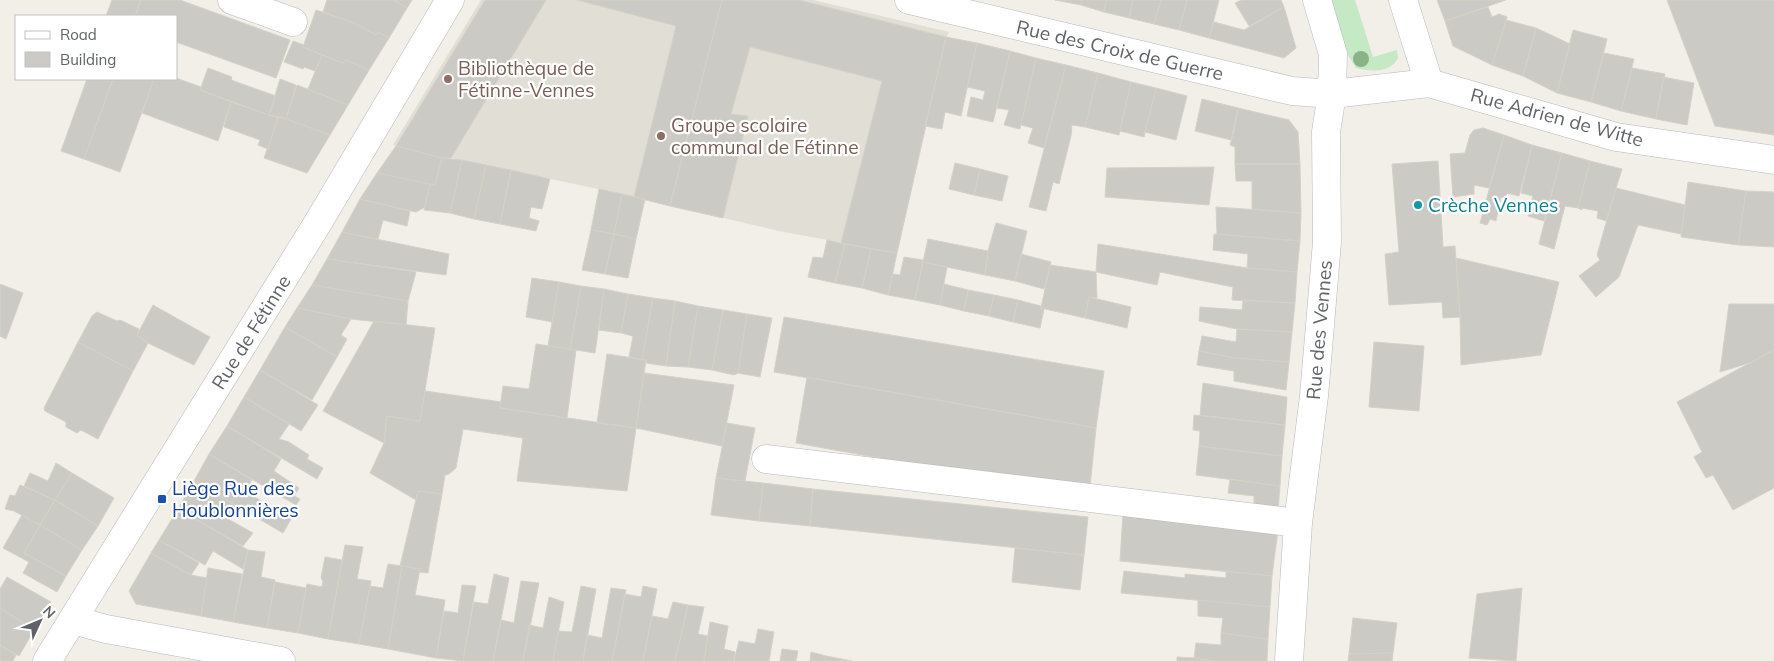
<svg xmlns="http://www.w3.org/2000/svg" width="1774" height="661" font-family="Mulish,sans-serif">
<rect width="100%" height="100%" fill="#f1efe8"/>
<!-- education -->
<path fill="#e1ded6" d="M481,0H813L949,32L946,37L897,253L779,231L622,194L451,158H442L393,145Z"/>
<!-- green -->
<path fill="#c5e8c5" d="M1330,0H1355L1373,57L1397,50L1398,58C1391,73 1370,72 1356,68L1348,55Z"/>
<!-- building -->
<path fill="#cccac5" stroke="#d6d1c6" d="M112,0H141L135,16H106Z
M141,0H180L290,40L276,78L176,42V16H135Z
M327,0H393L407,8L389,38L378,32L376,35L354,23L323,12Z
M393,0H412L407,8Z
M485,0H546L451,158H442L396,146Z
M577,0H722L670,206L634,197L676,26Z
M722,0H799L946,37L897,253L841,243L882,81L750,47L731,114L748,116L723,218L670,206Z
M1055,0H1082L1081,5Z
M1082,0H1106L1104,12L1081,5Z
M1106,0H1133L1129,18L1104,12Z
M1133,0H1161L1154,24L1129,18Z
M1161,0H1187L1179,30L1154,24Z
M1187,0H1219L1209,38L1179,30Z
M1242,0H1281L1284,7L1249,26L1235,3Z
M1437,0H1506L1445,21Z
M1667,0H1774V135L1715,126Z
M1284,7L1296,48L1284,58L1209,38L1214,22L1244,30Z
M1488,7L1492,17L1499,14L1507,17L1492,65L1453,46L1445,21Z
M316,10L354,23L376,35L378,32L389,38L369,70L346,60L343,63L303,47Z
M1506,20L1536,28L1523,76L1492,65Z
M1536,28L1570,44L1557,93L1523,76Z
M1573,30L1607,39L1591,102L1557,93Z
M946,37L977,43L961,116L945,112L942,129L925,126Z
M293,41L304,45L303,47L322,55L315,71L304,67L303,69L284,62Z
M977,43L1010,51L993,122L967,116L971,97L983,100L985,91L967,87Z
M1010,51L1036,58L1020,129L1004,125L1009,110L997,108Z
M1604,53L1634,59L1621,111L1591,102Z
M322,55L343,63L346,60L369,70L348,105L308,89Z
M1036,58L1066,65L1044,148L1028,143L1033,128L1021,125Z
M1066,65L1098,73L1085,127L1072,125L1071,136L1059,184L1053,182L1046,211L1029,207Z
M208,68L232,77L231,80L276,96L269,115L200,90Z
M1632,68L1665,74L1656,119L1621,111Z
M1098,73L1131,82L1119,135L1085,127Z
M1663,77L1694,83L1687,125L1656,119Z
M176,78L201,87L200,90L231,102L218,141L142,113L154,79Z
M87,79H113L84,159L61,151Z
M113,79H154L120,172L84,159Z
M280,79L296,85L286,119L269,115Z
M1131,82L1156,88L1144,137L1120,131Z
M297,85L348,105L330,135L286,119Z
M1156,88L1187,96L1176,140L1145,132Z
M1202,99L1238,108L1231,140L1195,131Z
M231,102L278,118L268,149L258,145L260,140L224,127Z
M1238,108L1289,120L1298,132L1300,164H1235V147L1230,145L1234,131Z
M279,116L330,135L307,173L264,158Z
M1483,128L1504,135L1489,188L1474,185V194L1453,197L1450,154L1465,153L1470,135L1474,130Z
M1504,135L1532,145L1519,196L1507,193L1505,198L1501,197L1496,221L1490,219L1487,225L1480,223Z
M1532,145L1562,153L1544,221L1528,216L1533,196L1521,193Z
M396,146L442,158L435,185L377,173Z
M1562,153L1590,161L1578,208L1565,206L1554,249L1539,244Z
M442,158L462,160L450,213L424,210L430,184L435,185Z
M462,160L486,165L474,219L450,213Z
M1438,161L1443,247L1455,246L1460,317L1443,318L1442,302L1389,305L1385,254L1399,252L1392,164Z
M1590,161L1622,169L1606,221L1597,218L1598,211L1582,208V210L1578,208Z
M955,163L980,169L974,195L949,189Z
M1235,164H1300L1301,213L1252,209V181H1236Z
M486,165L511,170L500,224L474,219Z
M1214,167L1209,205L1105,197L1107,168Z
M980,169L1008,176L1002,201L974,195Z
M511,170L550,179L542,209L531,207L529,218L539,221L536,231L500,224Z
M377,173L430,184L425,207L416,212L360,199Z
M1688,182L1746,191L1738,245L1681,237Z
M1616,188L1685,205L1681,234L1638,225L1619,277L1596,297L1579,276L1600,260L1597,255Z
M599,189L622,194L614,234L591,230Z
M1746,191L1774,192V247L1738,245Z
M622,194L645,199L636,239L614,234Z
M360,199L410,211L407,226L383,220L378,239L342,232Z
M1216,207L1301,213L1300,241L1217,234Z
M996,223L1027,231L1015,281L985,275L988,251Z
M591,230L614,234L605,274L582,270Z
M342,232L449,254L446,275L327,259Z
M614,234L636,239L628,278L605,274Z
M1214,234L1300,241L1297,272L1247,268L1248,254L1213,250Z
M928,239L988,251L985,275L923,262Z
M827,240L845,244L835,283L808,277L813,257L823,258Z
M845,244L871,249L862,288L835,283Z
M1098,244L1247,268L1297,272L1295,303L1232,300L1233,287L1160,272L1157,285L1096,272Z
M871,249L897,253L888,295L862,288Z
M1021,254L1051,262L1044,289L1015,281Z
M904,257L923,260L915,300L888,295L893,274L900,275Z
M1456,258L1559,282L1541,355L1461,365L1460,317Z
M327,259L416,272L408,301L312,285Z
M923,262L947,267L940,305L915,300Z
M1050,265L1096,272L1097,298L1089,297L1085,318L1041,308Z
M532,278L559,282L552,322L526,317Z
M559,282L581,286L570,349L548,346Z
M0,284L23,293L6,339L0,336Z
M944,284L968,290L964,311L940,305Z
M312,285L408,301L406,325L351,319L297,308Z
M581,286L604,289L595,353L570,349Z
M604,289L628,294L621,333L599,330Z
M968,290L994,295L989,316L964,311Z
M628,294L653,298L642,360L629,357L633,336L621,333Z
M994,295L1018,300L1013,322L989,316Z
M1089,297L1131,307L1127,328L1085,318Z
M653,298L675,301L666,366L646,363V360H642Z
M1018,300L1041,306V308L1044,309L1040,328L1013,322Z
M1243,300L1295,303L1292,332L1237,329L1199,321L1200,307L1242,310Z
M675,301L698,306L688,367L666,366Z
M1729,304H1774V350L1752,362L1720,372Z
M153,305L210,337L194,365L148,343L137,335Z
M698,306L723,310L712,370L688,367Z
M297,308L351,319L341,335L347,339L337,357L285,327Z
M723,310L747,314L738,373L734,375L712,370Z
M97,312L117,321L120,320L139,329L137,335L148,343L133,371L78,342L92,316Z
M747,314L772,318L760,377L738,373Z
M784,317L1104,371L1096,428L774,372Z
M374,321L435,328L420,421L387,416L384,443L323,411Z
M285,327L337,357L312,400L260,370Z
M1237,329L1292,332L1289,362L1235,358L1199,351L1202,336L1236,342Z
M78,342L133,371L98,439L81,430L77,433L66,427V422L45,411L44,408Z
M1374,342L1424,346L1419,411L1369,407Z
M536,344L576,350L567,418L500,408L503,386L529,389Z
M1774,350V488L1733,510L1713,475L1706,478L1694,457L1702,452L1677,402Z
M1199,351L1235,358L1289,362L1286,390L1234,381V371L1197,365Z
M607,354L646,360L636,428L597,423Z
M260,370L318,405L301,431L244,397Z
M644,373L734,385L722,446L636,428Z
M807,377L1096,428L1089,496L796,443Z
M1203,383L1287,397L1285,425L1200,415Z
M425,391L501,402L500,408L636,428L627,491L517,481L523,438L463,429L456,468L449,474L445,475L442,494L418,491L416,500L370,473L384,443L387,416L420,421Z
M244,397L289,424L279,439L289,442L309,455L307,459L323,468L317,479L227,426Z
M1194,415L1285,425L1282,456L1199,446L1200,431L1193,430Z
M727,423L755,428L745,481L716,478Z
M227,426L281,459L274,471L299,488L294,496L300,499L296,505L209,454Z
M1199,446L1282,456L1280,486L1196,475Z
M209,454L252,480L245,491L291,519L283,533L194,481Z
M56,463L72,473L55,500L24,486L30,473L48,481Z
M72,473L114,498L98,526L55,500Z
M716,478L763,483L759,521L711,515Z
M1230,479L1280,486L1278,511L1254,508V496L1228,493Z
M194,481L236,506L228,519L253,533L243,546L178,509Z
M763,483L813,489L810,526L759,521Z
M20,485L55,500L40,525L14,511L5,509L10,495L15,496Z
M813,489L1088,517L1084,555L810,526Z
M418,491L442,494L428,573L419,572L420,569L400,566Z
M55,500L98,526L82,550L40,525Z
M178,509L248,550L243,569L213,551L205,565L159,540Z
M1123,514L1278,530L1272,576L1120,561Z
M22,515L40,525L24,553L66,576L57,592L23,573L29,562L3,548Z
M40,525L82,550L66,576L24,553Z
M159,540L199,563L191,575L151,553Z
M345,545L363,547L357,579L371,581L359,644L328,639Z
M1015,548L1084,555L1080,590L1012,582Z
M248,550L265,552L261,577L275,580L267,628L233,622Z
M151,553L191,575L207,578L201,616L136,604L129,591Z
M325,557L342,560L328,639L298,633L307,584L322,587L323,581L321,578Z
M388,564L402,566L388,649L359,644L370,586L383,588Z
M402,566L420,569L415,595L445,600L436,658L388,649Z
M208,568L242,574L233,622L201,616Z
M1124,571L1185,578V574L1226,578V571L1272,576L1270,607L1121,593Z
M494,574L509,578L493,661H463L474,602L488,604Z
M7,577L51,602L34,630L0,608V589Z
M521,581L539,583L523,661H493L501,620L514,623Z
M275,582L306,588L298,633L267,628Z
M462,585L476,586L463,661L436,658L444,611L458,613Z
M581,586L596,589L583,661H553L558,631L572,632Z
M643,586L657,589L643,661H612L625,594L641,597Z
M611,588L626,590L612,661H583L587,635L602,638Z
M1522,588L1516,661L1469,658L1477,594Z
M549,597L564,602L553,661H523L529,625L543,628Z
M1198,600L1270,607L1268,639L1221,633L1223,618L1198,616Z
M673,602L688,605L675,661H643L652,616L668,619Z
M688,605L704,607L698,634L708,636L704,661H675Z
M0,608L34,630L19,656L0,645Z
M1353,618L1397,623L1393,653L1349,654Z
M710,622L728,626L724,649L735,652L734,661H704Z
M758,629L774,632L769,661H734L739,641L755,644Z
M1221,633L1268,639L1267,661H1214L1194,658L1196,643L1221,645Z
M0,645L16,655L13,661H0Z
M782,649L798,651L796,661H780Z
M811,652L826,656L825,661H810Z
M1393,653L1392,661H1348L1349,654Z
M826,656L852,661H825Z
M1177,657L1194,658L1214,661H1177Z"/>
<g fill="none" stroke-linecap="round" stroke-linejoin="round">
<!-- minor casing -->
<g stroke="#b5b8bc" stroke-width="29">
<path id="minor" d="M232,0L293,22
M909,0L1292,91L1332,94L1429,83L1616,137L1774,160
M1403,0L1429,83
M766,459L1298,523
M73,620L106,629L281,661
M47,661L319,221L450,0
M1289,661L1298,523L1314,396L1327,242L1326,132L1332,94L1333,54L1317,0"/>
</g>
<!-- minor -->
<use href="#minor" stroke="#fff" stroke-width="28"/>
</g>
<!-- trees -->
<circle fill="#89b387" cx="1361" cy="59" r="8"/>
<!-- markers -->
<g fill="#8d6e63" stroke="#fff" stroke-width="2">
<circle cx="448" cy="79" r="5"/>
<circle cx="661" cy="136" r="5"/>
</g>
<circle fill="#0f9aa8" stroke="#fff" stroke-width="2" cx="1418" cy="205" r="5"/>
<rect fill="#1a4fb4" stroke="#fff" stroke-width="2" x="157" y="494" width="10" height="10" rx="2.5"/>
<g text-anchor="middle" stroke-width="4.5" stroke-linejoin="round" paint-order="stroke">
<!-- street labels -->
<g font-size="19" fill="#5f6368" stroke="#fff">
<text transform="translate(1120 50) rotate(13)" y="7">Rue des Croix de Guerre</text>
<text transform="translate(1557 117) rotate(15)" y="7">Rue Adrien de Witte</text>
<text transform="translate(1319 330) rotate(-85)" y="7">Rue des Vennes</text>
<text transform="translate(251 332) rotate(-58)" y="7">Rue de Fétinne</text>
</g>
<!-- education labels -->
<g font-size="19" fill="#785e54" stroke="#fff" text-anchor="start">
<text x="458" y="75">Bibliothèque de<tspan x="458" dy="22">Fétinne-Vennes</tspan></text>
<text x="671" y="132">Groupe scolaire<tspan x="671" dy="22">communal de Fétinne</tspan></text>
</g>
<!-- culture labels -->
<g font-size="19" fill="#0d838f" stroke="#fff" text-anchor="start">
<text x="1428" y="212">Crèche Vennes</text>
</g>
<!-- transit labels -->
<g font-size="19" fill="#164399" stroke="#fff" text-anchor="start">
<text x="172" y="495">Liège Rue des<tspan x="172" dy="22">Houblonnières</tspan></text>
</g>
</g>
<!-- legend -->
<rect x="15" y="15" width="162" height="65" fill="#ffffff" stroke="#bfc1c3"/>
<rect x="25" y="31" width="25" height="8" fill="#ffffff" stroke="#bfc1c3"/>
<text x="60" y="40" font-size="15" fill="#5f6368">Road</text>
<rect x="25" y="52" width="25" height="15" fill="#cccac5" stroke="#bfc1c3"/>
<text x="60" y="65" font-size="15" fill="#5f6368">Building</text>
<!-- north arrow -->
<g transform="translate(40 621) rotate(46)" stroke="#ffffff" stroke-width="4" paint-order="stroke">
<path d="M0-4L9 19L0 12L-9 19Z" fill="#5f6368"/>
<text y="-8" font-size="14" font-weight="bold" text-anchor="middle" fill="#5f6368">N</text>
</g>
</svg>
